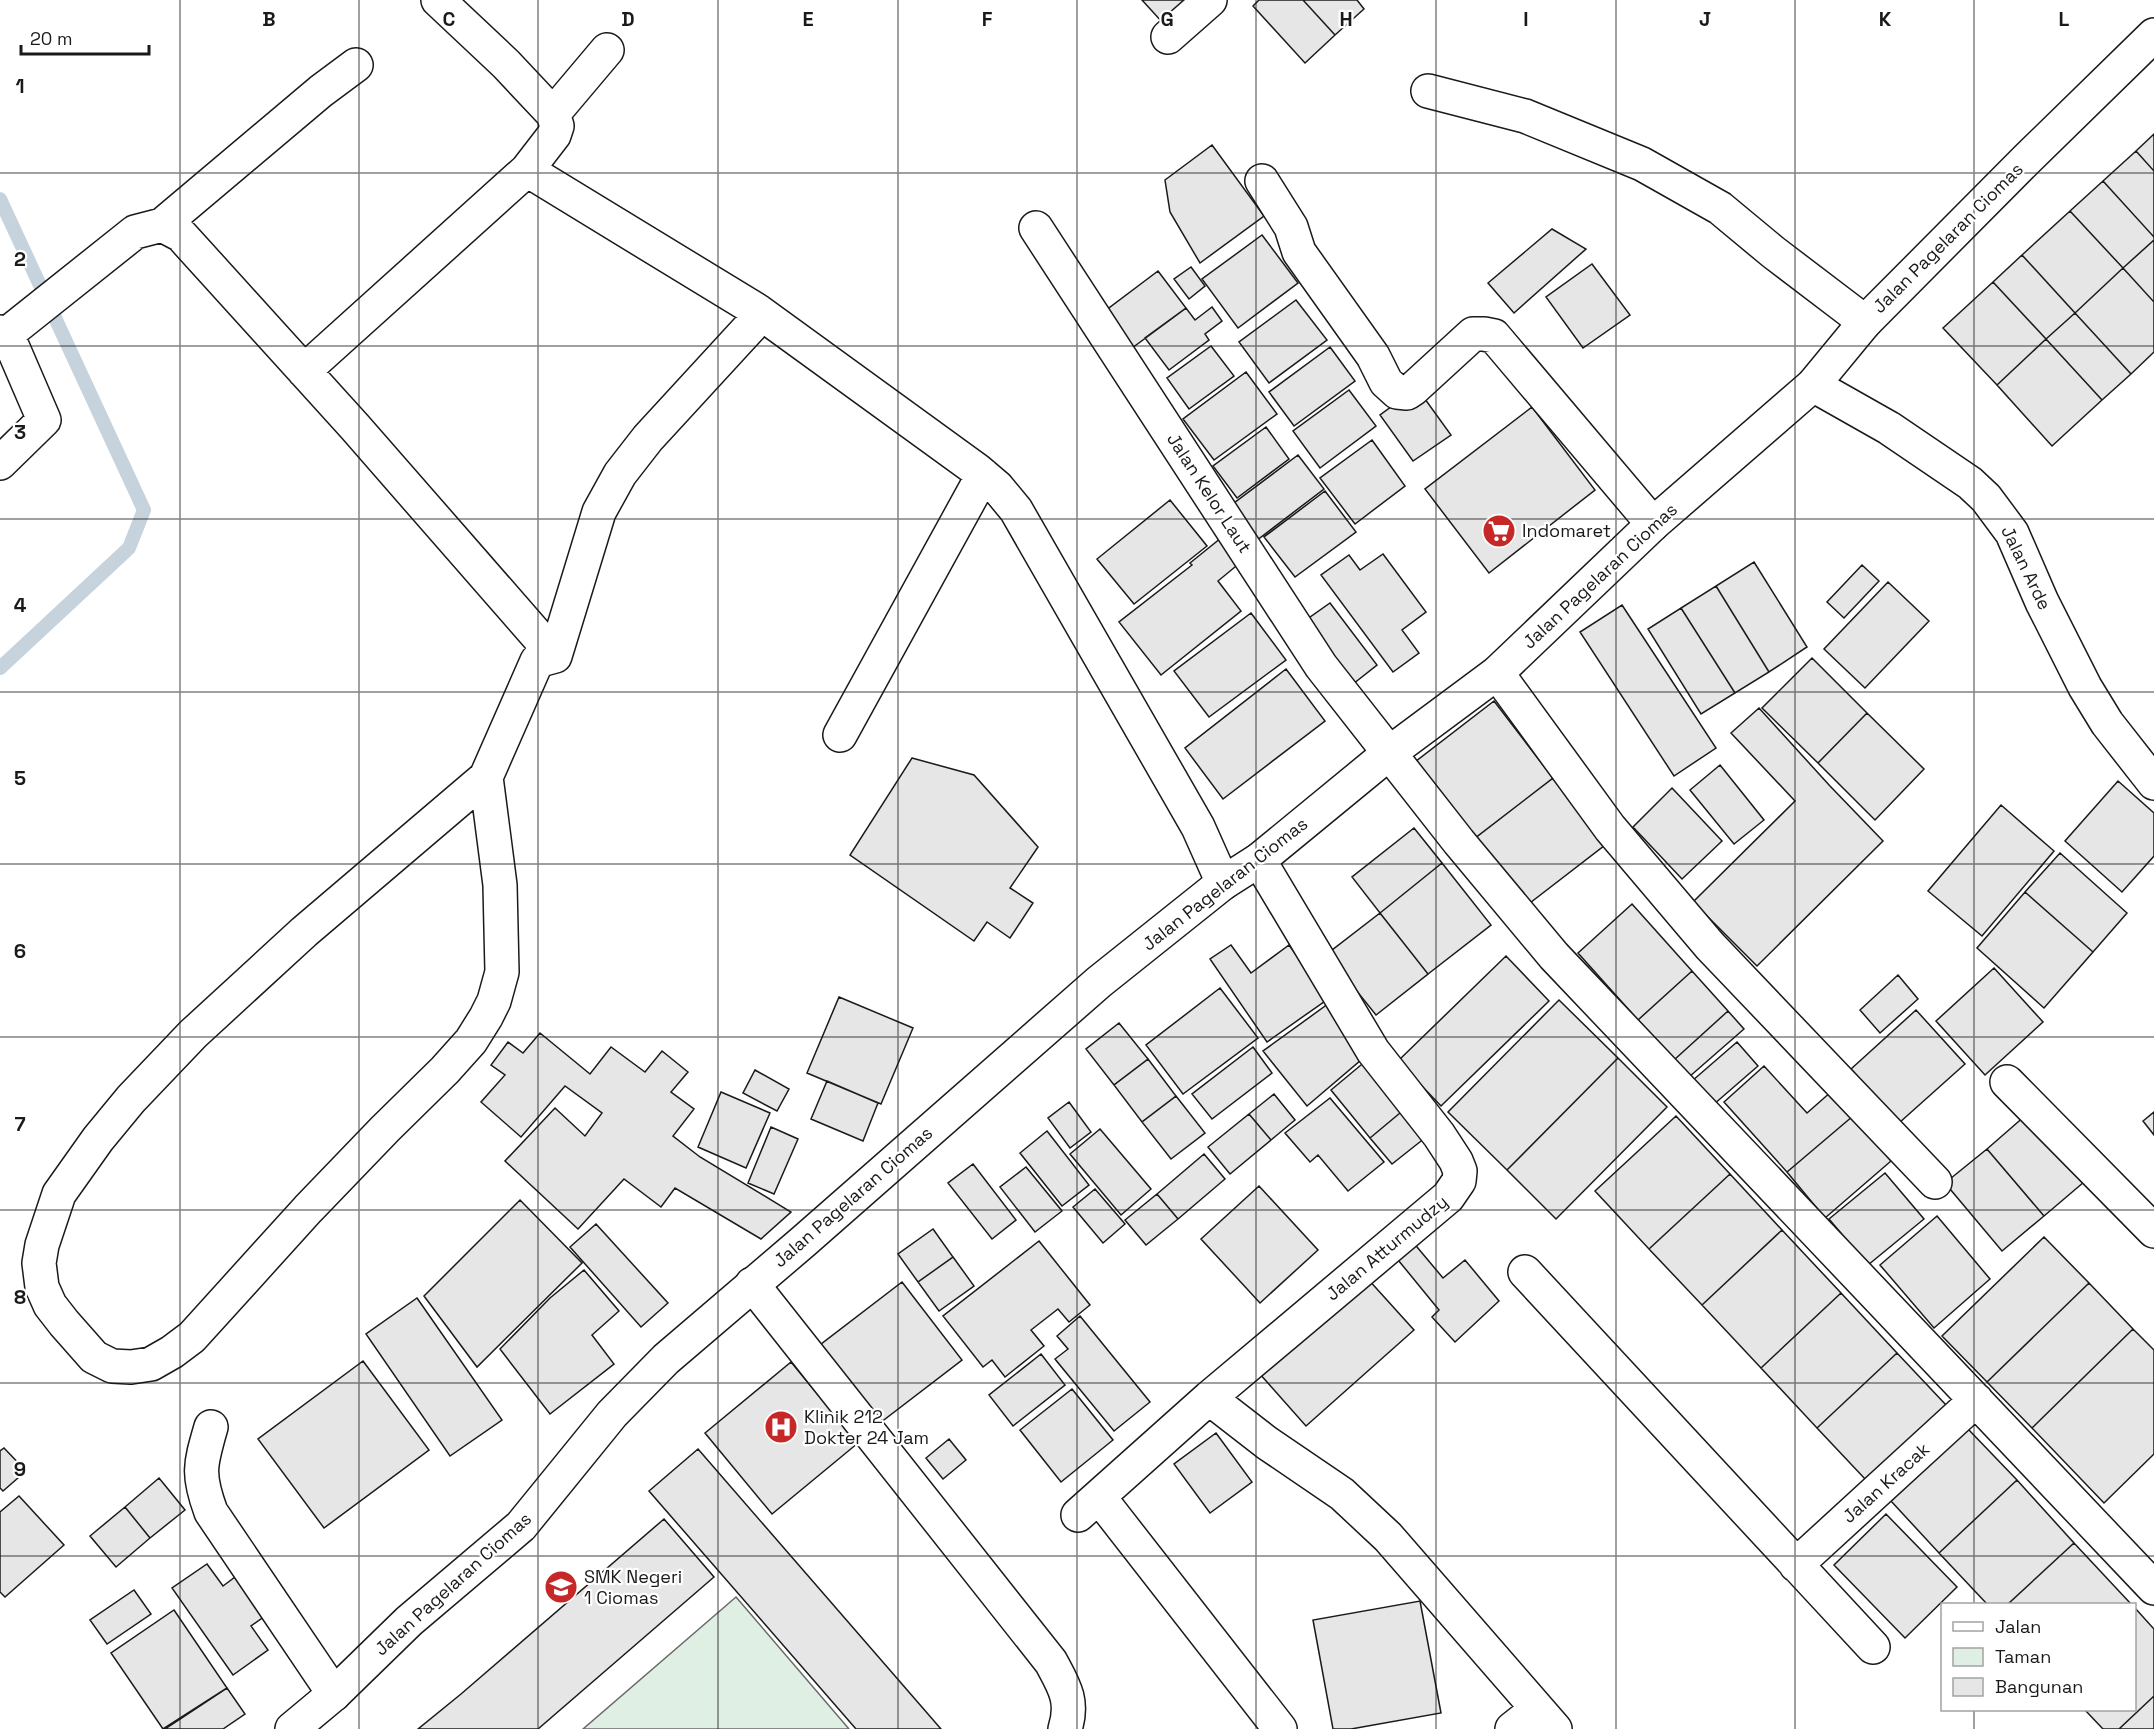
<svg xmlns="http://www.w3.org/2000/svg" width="2154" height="1729" font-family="'Space Grotesk',sans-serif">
<rect width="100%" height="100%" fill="#fff"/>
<!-- green -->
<path fill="#e0efe3" stroke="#6a6a6a" stroke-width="1.5" d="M736,1597L849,1729H583Z"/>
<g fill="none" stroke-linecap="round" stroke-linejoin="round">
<!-- stream -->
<path stroke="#c6d2dc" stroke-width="14" d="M0,199L144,510L129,548L0,668"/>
</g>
<!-- building -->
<path fill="#e6e6e6" stroke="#1a1a1a" stroke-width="1.5" d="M1142,0H1185L1162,22Z
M1259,0H1303L1335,35L1305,63L1253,6Z
M1303,0H1357L1364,9L1335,35Z
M2154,134V171L2136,151Z
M1212,145L1264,216L1200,263L1170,212L1165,180Z
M2136,151L2154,171V237L2103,181Z
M2103,181L2154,237V240L2123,268L2070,211Z
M2070,211L2123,268L2075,313L2022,255Z
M1552,229L1586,249L1514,313L1488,283Z
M1262,235L1298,283L1238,328L1202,279Z
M2154,240V302L2123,268Z
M2022,255L2075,313L2046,339L1993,282Z
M1592,264L1630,315L1583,348L1546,297Z
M1191,267L1205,286L1189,299L1174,279Z
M2123,268L2154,302V352L2131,374L2075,313Z
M1158,271L1186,308L1128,351L1101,314Z
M1993,282L2046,339L1997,385L1943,328Z
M1296,300L1327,340L1269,383L1239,342Z
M1212,307L1222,321L1205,334L1209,340L1169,370L1145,338L1186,308L1195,320Z
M2075,313L2131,374L2102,400L2046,339Z
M2046,339L2102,400L2052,446L1997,385Z
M1211,346L1234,376L1189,409L1167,378Z
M1330,347L1355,381L1294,426L1269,392Z
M1246,372L1277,414L1214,460L1183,419Z
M1417,388L1451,435L1413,461L1380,415Z
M1349,390L1376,426L1320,468L1293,431Z
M1532,407L1595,490L1489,573L1425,489Z
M1266,427L1289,459L1237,498L1213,466Z
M1372,440L1405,486L1355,524L1320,478Z
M1298,455L1324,489L1252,544L1226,509Z
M1325,491L1356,532L1295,577L1264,537Z
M1170,500L1207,546L1134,604L1097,559Z
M1221,538L1241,562L1218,581L1241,611L1161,675L1119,622L1192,565L1190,563Z
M1383,554L1426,612L1402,630L1419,653L1393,672L1321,575L1349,555L1360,570Z
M1754,562L1807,647L1769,672L1716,586Z
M1862,565L1879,581L1844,618L1827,602Z
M1888,582L1929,621L1865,688L1824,649Z
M1716,586L1769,672L1735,693L1681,608Z
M1330,603L1377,665L1353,684L1306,620Z
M1622,605L1716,748L1674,776L1580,632Z
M1681,608L1735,693L1701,714L1648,629Z
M1251,613L1286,660L1209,717L1174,671Z
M1812,658L1867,713L1818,763L1762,708Z
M1286,669L1325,721L1223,799L1185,748Z
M1494,701L1553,778L1474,839L1415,762Z
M1759,708L1830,786L1883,841L1757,966L1693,902L1795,801L1731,733Z
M1867,713L1924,769L1875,820L1818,763Z
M912,758L974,775L1038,847L1010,888L1033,903L1010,938L987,922L974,941L850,855Z
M1720,765L1764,820L1734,844L1690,790Z
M1553,778L1605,845L1526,906L1474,839Z
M2118,781L2154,813V856L2122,892L2065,841Z
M1672,788L1722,841L1682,879L1633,827Z
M2001,805L2054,851L1982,936L1928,891Z
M1414,828L1442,863L1380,913L1352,877Z
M2060,853L2127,913L2093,952L2025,892Z
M1442,863L1491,925L1428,974L1380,913Z
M2025,892L2093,952L2044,1008L1977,948Z
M1632,904L1692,971L1638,1020L1578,953Z
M1380,913L1428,974L1376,1015L1327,954Z
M1231,945L1251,973L1289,945L1328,999L1267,1042L1210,959Z
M1506,956L1549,1001L1441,1106L1398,1061Z
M1994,968L2043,1022L1985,1075L1936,1021Z
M1692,971L1728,1011L1674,1060L1638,1020Z
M1898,975L1918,999L1880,1033L1860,1010Z
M1220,988L1258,1038L1183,1094L1146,1045Z
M839,997L913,1028L881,1104L807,1073Z
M1559,1000L1618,1058L1507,1170L1448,1112Z
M1332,1001L1368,1054L1307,1106L1263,1051Z
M1916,1010L1965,1064L1899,1123L1851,1069Z
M1728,1011L1744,1029L1689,1077L1674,1060Z
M1119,1023L1148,1059L1114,1085L1086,1049Z
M540,1033L590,1074L611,1047L645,1072L662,1051L688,1072L671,1092L694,1109L673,1136L700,1157L791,1212L761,1239L675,1188L661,1207L624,1179L578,1229L505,1161L555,1108L585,1136L602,1113L565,1086L521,1137L481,1102L505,1075L491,1065L508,1042L523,1053Z
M1737,1042L1758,1066L1713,1105L1692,1081Z
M1253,1047L1272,1073L1212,1119L1192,1094Z
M1373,1055L1412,1103L1370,1138L1331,1090Z
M1618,1058L1667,1107L1556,1219L1507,1170Z
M1148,1059L1176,1096L1142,1122L1114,1085Z
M1764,1066L1807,1113L1832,1091L1853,1116L1787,1172L1724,1102Z
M755,1070L789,1089L777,1111L743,1093Z
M827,1081L878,1103L863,1141L811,1119Z
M721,1092L770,1113L746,1168L698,1147Z
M1274,1094L1295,1120L1271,1140L1249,1114Z
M1176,1096L1205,1133L1171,1159L1142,1122Z
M1330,1098L1384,1162L1348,1191L1318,1155L1310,1162L1285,1133Z
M1069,1102L1091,1132L1070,1148L1048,1118Z
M1412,1103L1435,1130L1392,1164L1370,1138Z
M2154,1112V1135L2143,1121Z
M1249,1114L1271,1140L1230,1174L1208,1147Z
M2026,1115L2084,1182L2044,1216L1987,1149Z
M1676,1116L1730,1174L1649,1249L1595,1191Z
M1853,1116L1891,1161L1825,1218L1787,1172Z
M771,1127L798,1139L774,1194L748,1183Z
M1100,1129L1151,1189L1121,1215L1070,1154Z
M1047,1131L1089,1185L1062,1206L1020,1153Z
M1987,1149L2044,1216L2002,1251L1945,1183Z
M1204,1154L1225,1179L1178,1219L1157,1194Z
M973,1164L1016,1220L992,1239L948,1183Z
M1026,1167L1062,1211L1035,1232L1000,1187Z
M1885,1173L1924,1219L1868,1265L1829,1219Z
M1730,1174L1782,1230L1702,1305L1649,1249Z
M1259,1186L1318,1250L1260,1303L1201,1239Z
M1095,1189L1125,1224L1103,1243L1073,1207Z
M1157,1194L1178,1219L1146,1245L1125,1220Z
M520,1200L582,1263L477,1367L424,1296Z
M1937,1216L1990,1279L1934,1328L1880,1265Z
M596,1224L668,1303L641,1327L570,1247Z
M933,1229L953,1257L918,1282L898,1254Z
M1782,1230L1841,1293L1761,1368L1702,1305Z
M2044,1237L2089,1283L1987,1382L1942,1336Z
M1039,1241L1090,1305L1069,1322L1058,1309L1031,1330L1044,1346L1005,1377L992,1360L983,1367L943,1316Z
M1412,1241L1443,1278L1465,1260L1499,1301L1455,1342L1432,1317L1439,1310L1394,1255Z
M953,1257L974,1286L939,1311L918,1282Z
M584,1270L619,1311L592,1335L614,1364L550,1414L500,1349L550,1298Z
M1367,1278L1414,1330L1306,1426L1259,1373Z
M902,1282L962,1360L876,1426L816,1348Z
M2089,1283L2133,1329L2032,1428L1987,1382Z
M1841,1293L1897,1353L1817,1428L1761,1368Z
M417,1298L502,1420L450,1456L366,1334Z
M1080,1316L1150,1402L1114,1431L1055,1359L1068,1349L1057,1336Z
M2133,1329L2154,1350V1454L2104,1503L2032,1428Z
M1897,1353L1946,1405L1866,1480L1817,1428Z
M1041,1354L1065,1385L1013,1426L989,1395Z
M363,1361L429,1450L324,1528L258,1439Z
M791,1362L858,1443L772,1514L705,1433Z
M1072,1389L1113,1440L1061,1482L1020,1430Z
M1968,1429L2017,1480L1939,1553L1891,1501Z
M1216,1433L1252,1482L1210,1513L1174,1464Z
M949,1439L966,1460L943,1479L926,1458Z
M4,1448L26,1471L3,1491L0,1488V1451Z
M698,1449L941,1729H856L649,1491Z
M159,1478L185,1510L150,1538L125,1507Z
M2017,1480L2074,1543L2008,1604H1987L1939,1553Z
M19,1496L64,1545L5,1597L0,1592V1512Z
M125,1507L150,1538L116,1567L90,1536Z
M1886,1514L1957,1587L1905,1638L1834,1565Z
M664,1519L714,1577L538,1729H418L461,1694Z
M2074,1543L2131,1604H2008Z
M207,1564L223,1586L243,1571L272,1611L251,1626L268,1650L233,1675L172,1588Z
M134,1590L151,1614L107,1644L90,1620Z
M1420,1601L1441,1713L1351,1729H1333L1313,1620Z
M2135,1608L2154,1629V1696L2119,1729H2103L2085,1710H2134Z
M174,1610L227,1688L163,1729L111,1653Z
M227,1688L245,1714L223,1729H165Z
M2154,1696V1729H2119Z"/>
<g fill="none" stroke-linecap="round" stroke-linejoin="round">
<!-- minor casing -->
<g stroke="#1a1a1a" stroke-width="36">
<path id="minor" d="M438,0L506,64L553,114L557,126L554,135L527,170
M1168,37L1210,0
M1428,91L1525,116L1642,164L1720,208L1773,252L1865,322
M553,114L607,50
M1262,181L1291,227L1299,252L1373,356L1386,382L1397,392L1407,393L1413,389L1473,334H1484L1494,336L1653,524
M162,225L321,91L356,65
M1036,228L1321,666L1459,842L1554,956L2154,1588
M0,332L7,334L44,420L0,463
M7,334L135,232L162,225L181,235L355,427L555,656
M304,371L527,170L758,311L977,470L997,487L1016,510L1198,827L1223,883
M1813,385L1889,428L1970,483L1986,498L2012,533L2042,602L2085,687L2107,723L2154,783
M1497,673L1610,828L1710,946L1935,1182
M840,735L983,475
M486,777L500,885L502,972L494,1001L486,1017L471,1041L445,1070L385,1129L308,1209L192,1337L172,1352L151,1364L131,1367L112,1366L94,1357L64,1323L50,1305L42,1287L39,1263L42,1245L59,1194L98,1139L131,1099L193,1034L304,932L486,777L537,661L555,656L599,512L620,474L648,438L751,326L758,311
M2007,1082L2154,1231
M1525,1272L1873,1647
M752,1284L1051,1662C1064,1686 1074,1701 1065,1729
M1209,1398L1267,1443L1342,1494L1388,1537L1555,1729
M211,1427C200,1465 197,1474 211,1512L334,1694
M1099,1497L1280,1729
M1078,1515L1209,1398L1448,1197L1459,1181L1460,1171L1456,1161L1439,1135L1373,1051L1259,860
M1796,1565L1976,1400
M1512,1729L1537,1709"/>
</g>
<!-- secondary casing -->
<g stroke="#1a1a1a" stroke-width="36">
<path id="secondary" d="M292,1729L334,1694L409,1621L521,1526L612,1414L666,1359L804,1241L1099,982L1223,883L1259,860L1388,754L1497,673L1653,524L1813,385L1865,322L2028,158L2154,35"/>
</g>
<!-- minor -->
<use href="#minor" stroke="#fff" stroke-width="33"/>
<!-- secondary -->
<use href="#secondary" stroke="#fff" stroke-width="33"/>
</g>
<!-- grid -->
<path fill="none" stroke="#1a1a1a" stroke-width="1.5" stroke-opacity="0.55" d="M180,0V1729M359,0V1729M538,0V1729M718,0V1729M898,0V1729M1077,0V1729M1256,0V1729M1436,0V1729M1616,0V1729M1795,0V1729M1974,0V1604M0,173H2154M0,346H2154M0,519H2154M0,692H2154M0,864H2154M0,1037H2154M0,1210H2154M0,1383H2154M0,1556H2154M1974,1710V1729"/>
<!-- icons -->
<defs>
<g id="supermarket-disc" transform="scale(1.725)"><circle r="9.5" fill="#c62828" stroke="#fff"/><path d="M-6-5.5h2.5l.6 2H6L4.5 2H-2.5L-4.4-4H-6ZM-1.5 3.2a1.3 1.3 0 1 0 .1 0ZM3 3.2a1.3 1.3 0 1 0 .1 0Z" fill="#fff"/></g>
<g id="hospital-disc" transform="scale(1.725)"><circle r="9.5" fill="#c62828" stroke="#fff"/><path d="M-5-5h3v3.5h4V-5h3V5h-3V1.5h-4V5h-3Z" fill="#fff"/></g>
<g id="school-disc" transform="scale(1.725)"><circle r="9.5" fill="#c62828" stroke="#fff"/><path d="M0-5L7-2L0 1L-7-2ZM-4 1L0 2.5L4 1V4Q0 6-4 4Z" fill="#fff"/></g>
</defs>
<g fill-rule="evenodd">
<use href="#supermarket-disc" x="1499" y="531"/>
<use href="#hospital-disc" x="781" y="1427"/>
<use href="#school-disc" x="561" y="1587"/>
</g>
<g text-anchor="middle" stroke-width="4.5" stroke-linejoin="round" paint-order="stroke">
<!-- street labels -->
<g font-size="18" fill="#1a1a1a" stroke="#fff">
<text transform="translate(1948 238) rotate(-45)" y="6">Jalan Pagelaran Ciomas</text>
<text transform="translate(1209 493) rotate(57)" y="6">Jalan Kelor Laut</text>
<text transform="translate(2026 568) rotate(64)" y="6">Jalan Arde</text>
<text transform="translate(1600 576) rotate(-43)" y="6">Jalan Pagelaran Ciomas</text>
<text transform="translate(1225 884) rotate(-38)" y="6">Jalan Pagelaran Ciomas</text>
<text transform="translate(853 1197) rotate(-41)" y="6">Jalan Pagelaran Ciomas</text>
<text transform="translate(1387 1248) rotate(-40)" y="6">Jalan Atturmudzy</text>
<text transform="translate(1886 1483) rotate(-42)" y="6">Jalan Kracak</text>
<text transform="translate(453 1584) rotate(-42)" y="6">Jalan Pagelaran Ciomas</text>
</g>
<!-- poi labels -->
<g font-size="18" fill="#1a1a1a" stroke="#fff" text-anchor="start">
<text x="1522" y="537">Indomaret</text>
<text x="804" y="1423">Klinik 212<tspan x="804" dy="21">Dokter 24 Jam</tspan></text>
<text x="584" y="1583">SMK Negeri<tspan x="584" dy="21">1 Ciomas</tspan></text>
</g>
</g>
<g font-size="20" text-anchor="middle" font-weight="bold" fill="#1a1a1a" stroke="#fff" stroke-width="4.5" stroke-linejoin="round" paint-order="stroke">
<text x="269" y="26">B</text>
<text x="449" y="26">C</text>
<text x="628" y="26">D</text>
<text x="808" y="26">E</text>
<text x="987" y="26">F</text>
<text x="1167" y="26">G</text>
<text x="1346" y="26">H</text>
<text x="1526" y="26">I</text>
<text x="1705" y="26">J</text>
<text x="1885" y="26">K</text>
<text x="2064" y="26">L</text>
<text x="20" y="93">1</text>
<text x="20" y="266">2</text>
<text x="20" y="439">3</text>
<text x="20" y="612">4</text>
<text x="20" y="785">5</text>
<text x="20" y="958">6</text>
<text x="20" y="1131">7</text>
<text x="20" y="1304">8</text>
<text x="20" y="1476">9</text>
</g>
<!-- legend -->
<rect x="1941" y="1603" width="195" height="108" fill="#ffffff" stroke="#a3a3a3" stroke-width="1.5"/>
<rect x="1953" y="1622" width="30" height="9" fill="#ffffff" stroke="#a3a3a3" stroke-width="1.5"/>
<text x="1995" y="1633" font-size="18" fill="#1a1a1a">Jalan</text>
<rect x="1953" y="1648" width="30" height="18" fill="#e0efe3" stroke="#a3a3a3" stroke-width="1.5"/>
<text x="1995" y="1663" font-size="18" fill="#1a1a1a">Taman</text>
<rect x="1953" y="1678" width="30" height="18" fill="#e6e6e6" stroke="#a3a3a3" stroke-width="1.5"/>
<text x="1995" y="1693" font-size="18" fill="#1a1a1a">Bangunan</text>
<!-- scale -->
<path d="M21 45v9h128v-9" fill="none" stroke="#1a1a1a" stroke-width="3"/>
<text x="30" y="45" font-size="18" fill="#1a1a1a" stroke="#ffffff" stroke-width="4.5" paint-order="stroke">20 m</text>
</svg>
